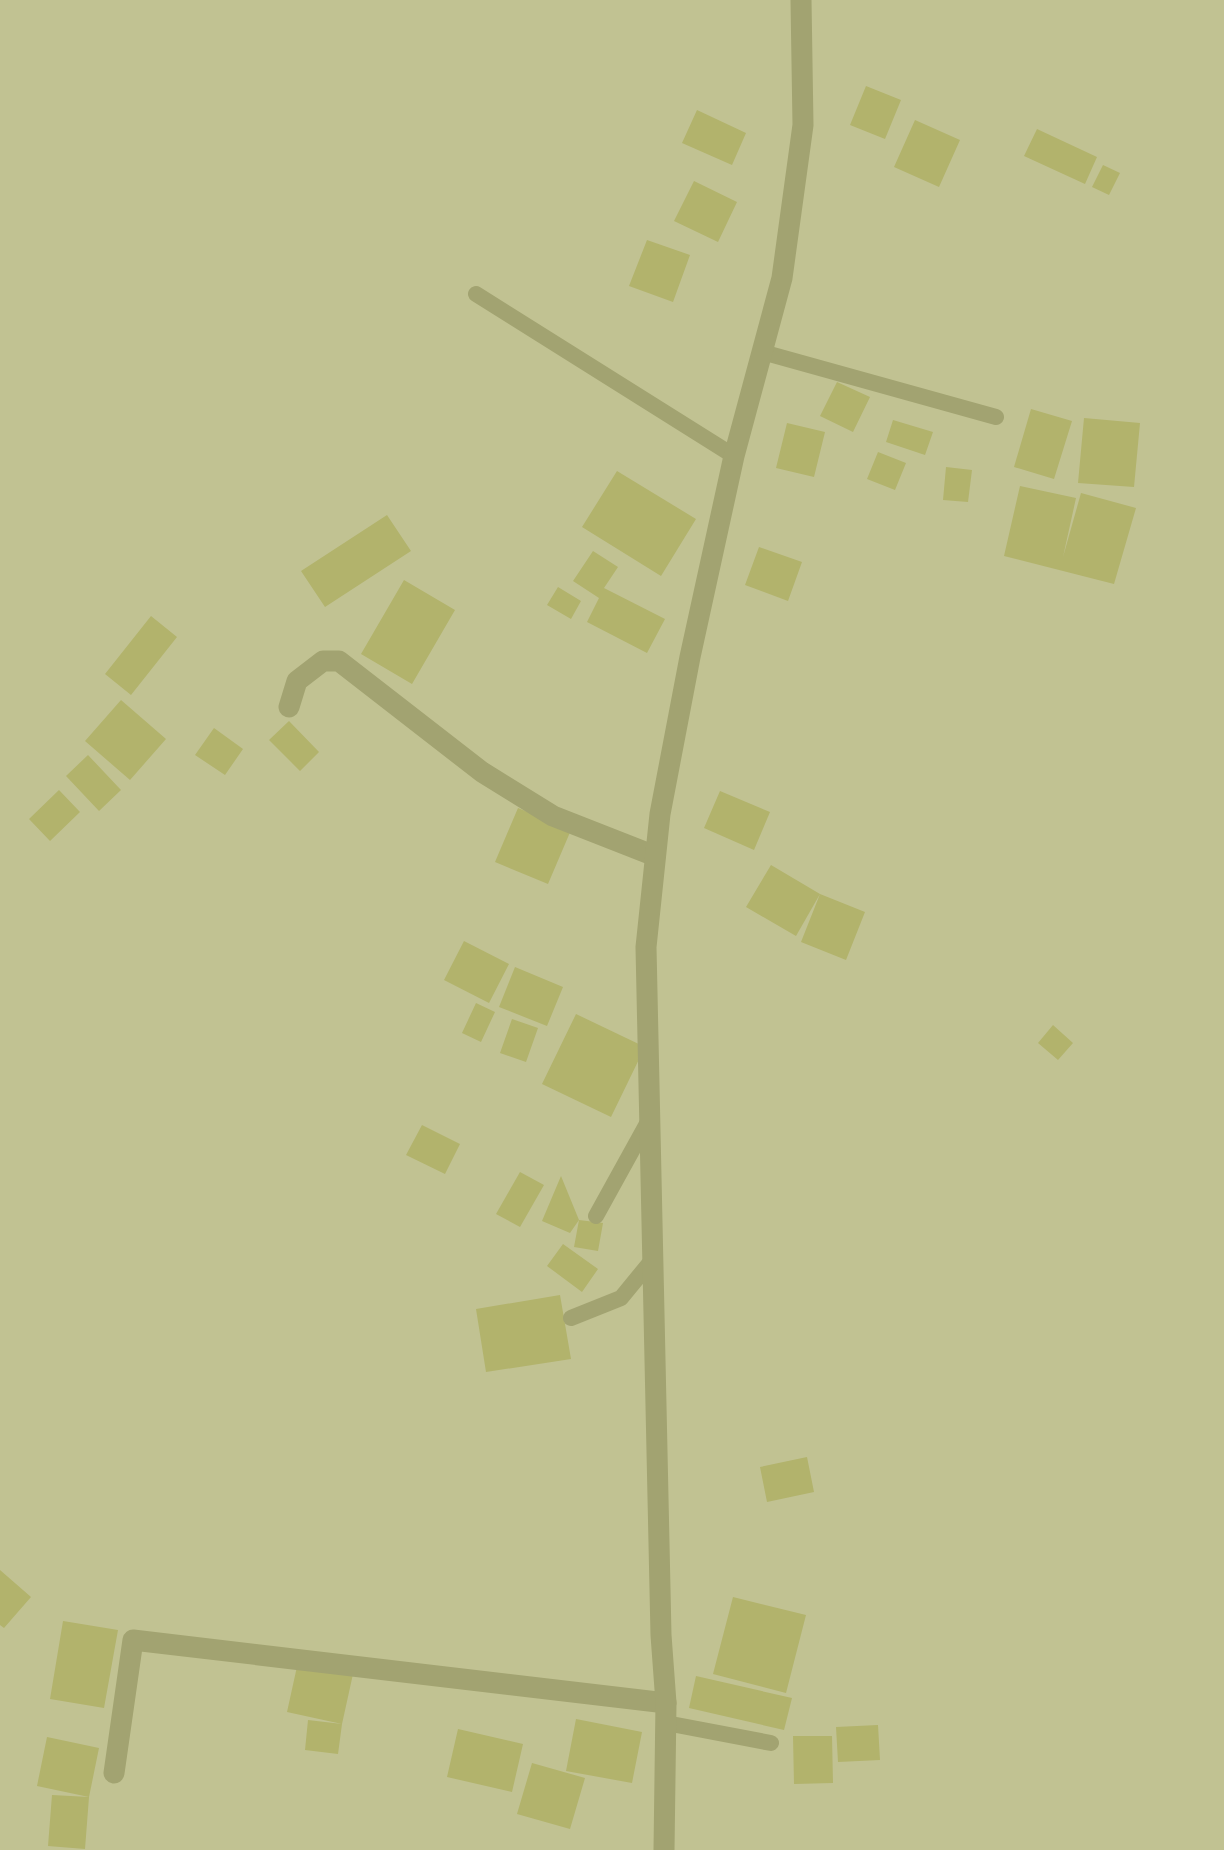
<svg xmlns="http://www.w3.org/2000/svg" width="1224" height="1850" font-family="Ubuntu,sans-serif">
<rect width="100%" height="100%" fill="#e0e0d8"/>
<!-- green -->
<path fill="#c1c292" d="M0,0H1224V1850H0Z"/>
<!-- building -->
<path fill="#b2b36c" d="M866,86L901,100L885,139L850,125Z
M697,110L746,133L732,165L682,143Z
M915,120L960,140L939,187L894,167Z
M1037,129L1097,157L1085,184L1024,156Z
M1103,165L1120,173L1109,195L1092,187Z
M694,181L737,202L718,242L674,221Z
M647,240L690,255L673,302L629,286Z
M837,382L870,397L853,432L820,416Z
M1031,409L1072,421L1054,479L1014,467Z
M1084,418L1140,423L1134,487L1078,483Z
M893,420L933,432L925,455L886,442Z
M787,423L825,432L814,477L776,468Z
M878,452L906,463L895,490L867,479Z
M946,467L972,470L968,502L943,500Z
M617,471L696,519L661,576L582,527Z
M1020,486L1076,498L1063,557L1081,493L1136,508L1114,584L1004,556Z
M387,515L411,551L325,607L301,571Z
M759,547L802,562L788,601L745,585Z
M593,551L618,567L604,588L665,619L647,653L587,622L599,598L573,581Z
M404,580L455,610L412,684L361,654Z
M558,587L581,601L571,619L547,605Z
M151,616L177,637L131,695L105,674Z
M121,700L166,739L130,780L85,741Z
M289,721L319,752L300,771L269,740Z
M214,728L243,749L225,775L195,755Z
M88,755L121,790L99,811L66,776Z
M59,790L80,812L50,841L29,819Z
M720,791L770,812L754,850L704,828Z
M518,808L571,830L548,884L495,862Z
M771,865L820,894L865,912L846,960L801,942L820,894L796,936L746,907Z
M464,941L509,964L489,1003L444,980Z
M515,967L563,987L547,1026L499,1007Z
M476,1003L495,1012L481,1042L462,1033Z
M576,1014L645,1047L611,1117L542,1084Z
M512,1019L538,1028L526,1062L500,1053Z
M1053,1025L1073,1043L1058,1060L1038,1043Z
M422,1125L460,1144L445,1174L406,1155Z
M520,1172L544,1185L520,1227L496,1214Z
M561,1176L579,1220L570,1233L542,1221Z
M579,1220L603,1223L598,1251L574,1247Z
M563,1244L598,1269L582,1292L547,1266Z
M560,1295L571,1359L486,1372L476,1309Z
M807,1457L814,1492L767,1502L760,1467Z
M0,1570L31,1597L4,1628L0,1625Z
M733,1597L806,1615L786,1693L713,1674Z
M63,1621L118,1630L104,1708L50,1699Z
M298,1662L353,1674L342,1724L338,1754L305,1750L308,1720L342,1724L287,1712Z
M696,1676L792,1698L784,1730L689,1708Z
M576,1719L642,1732L632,1783L566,1771Z
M878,1725L880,1760L838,1762L836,1727Z
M458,1729L523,1744L512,1792L447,1777Z
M793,1736H832L833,1783L794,1784Z
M47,1737L99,1748L89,1797L85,1849L48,1846L52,1795L89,1797L37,1786Z
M532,1763L585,1778L570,1829L517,1814Z"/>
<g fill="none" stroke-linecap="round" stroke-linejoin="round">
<!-- service -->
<path stroke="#a2a371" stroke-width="16" d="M476,294L734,456
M762,352L996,417
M596,1216L649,1120
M571,1318L621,1298L653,1259
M666,1723L771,1743"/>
<!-- minor -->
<path stroke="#a2a371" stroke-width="21" d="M289,707L297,681L323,661H339L482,772L553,816L655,856
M114,1773L133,1640L666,1703"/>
<!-- tertiary -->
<path stroke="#a2a371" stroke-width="21" d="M664,1850L666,1703L661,1635L646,947L660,814L690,657L734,456L782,278L803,125L801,0"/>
</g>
</svg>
